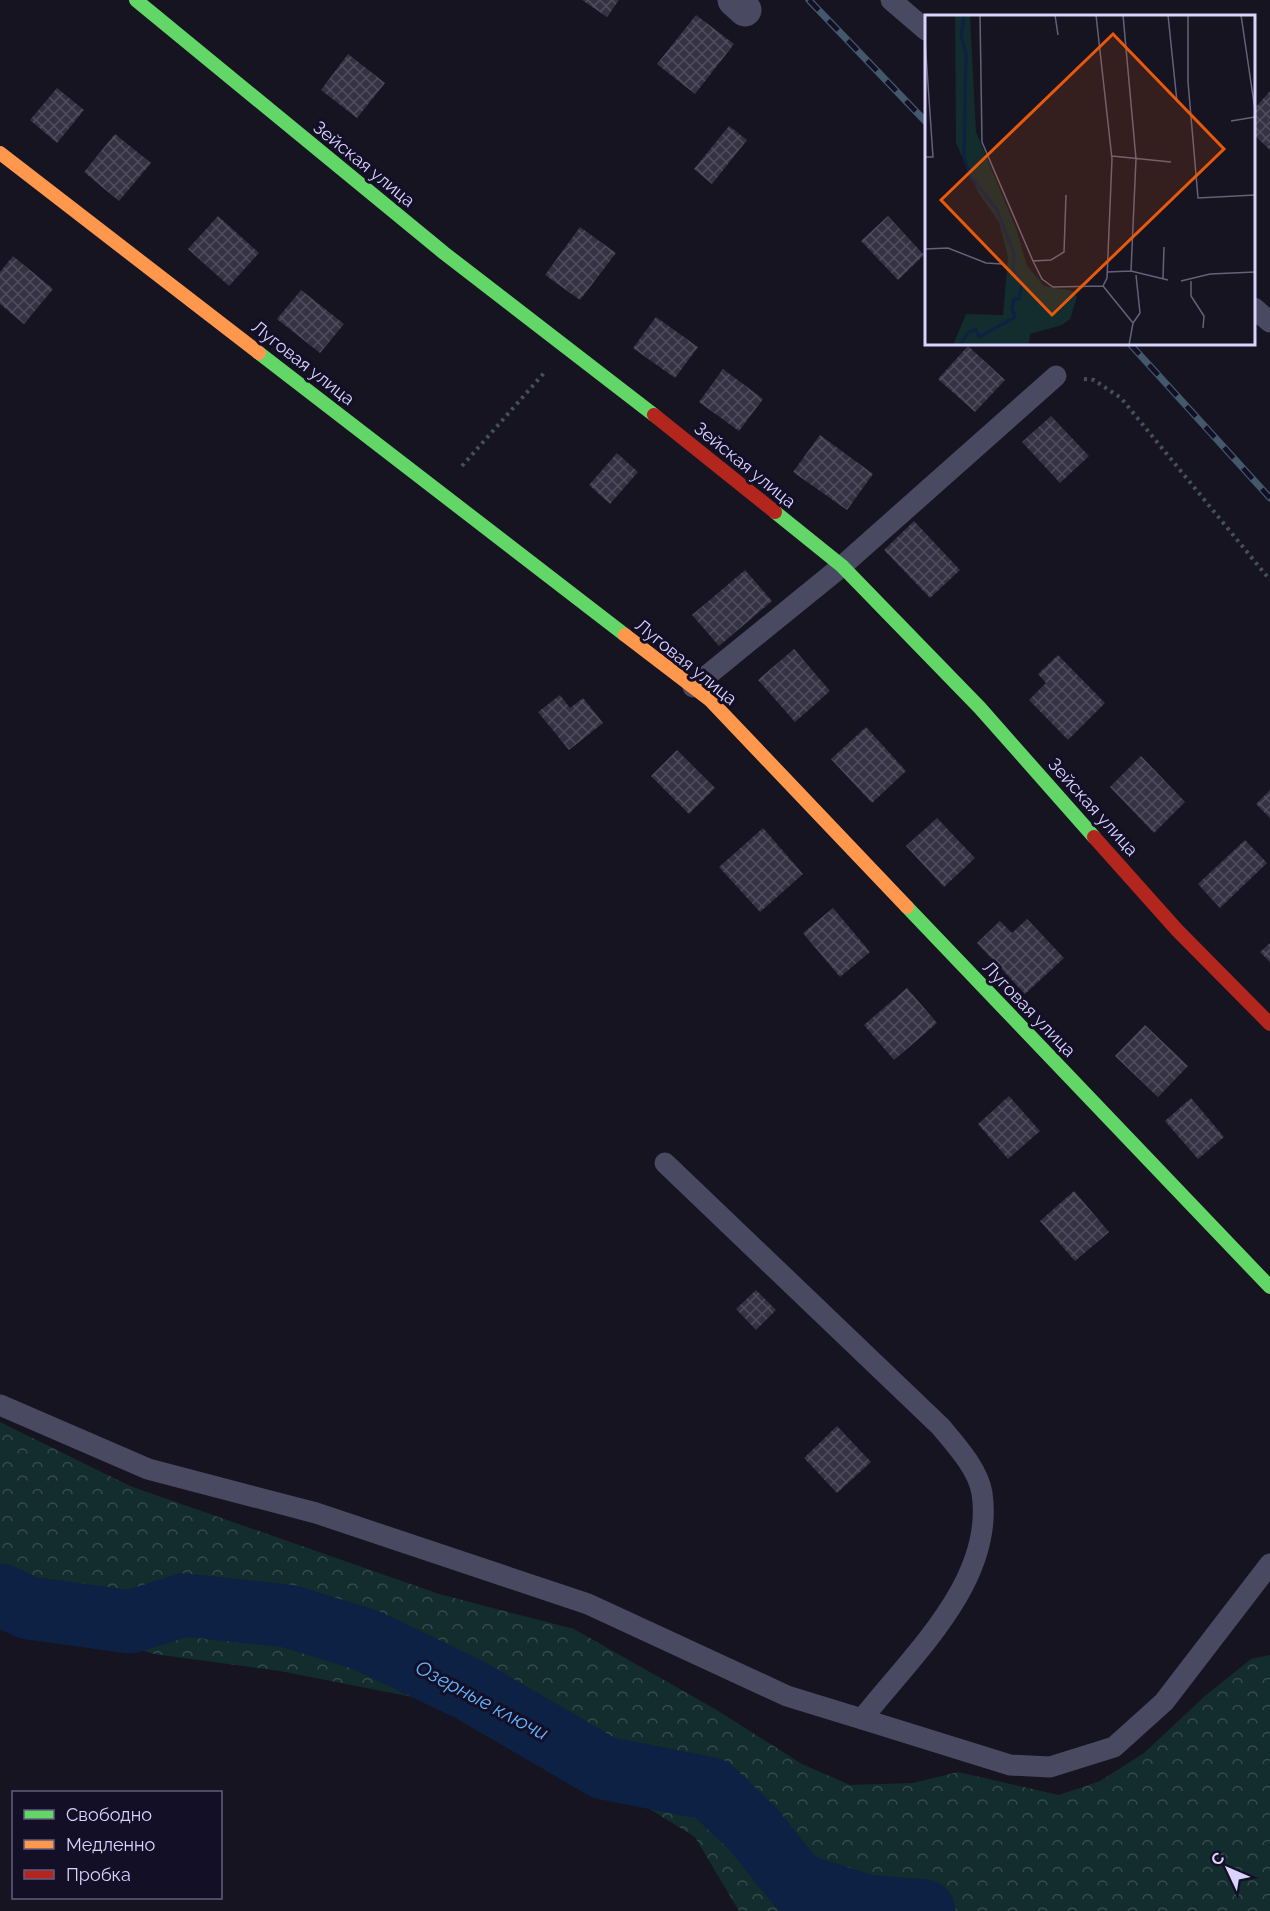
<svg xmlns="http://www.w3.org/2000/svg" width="1270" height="1911" font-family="Raleway,sans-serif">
<defs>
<pattern id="forest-crowns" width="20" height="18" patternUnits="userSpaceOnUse" patternTransform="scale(1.5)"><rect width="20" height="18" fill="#132c2d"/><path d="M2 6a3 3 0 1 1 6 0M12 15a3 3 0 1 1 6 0" fill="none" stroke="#354a4c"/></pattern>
<pattern id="building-cross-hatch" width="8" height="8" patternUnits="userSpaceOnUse" patternTransform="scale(1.5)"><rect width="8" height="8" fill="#343243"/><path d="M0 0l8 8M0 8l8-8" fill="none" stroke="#514f5f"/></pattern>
</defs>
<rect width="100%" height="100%" fill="#161421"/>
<!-- forest -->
<path fill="url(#forest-crowns)" d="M0,1422L130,1486L439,1594L574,1629L715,1709L802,1764L850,1785L913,1783L958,1772L1059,1795L1100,1781L1144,1753L1205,1696L1251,1659L1270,1655V1911H739L695,1837L612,1786L443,1703L280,1671L154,1654L0,1608Z"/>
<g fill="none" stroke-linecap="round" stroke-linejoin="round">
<!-- river -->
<path stroke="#0d2144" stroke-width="63" d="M0,1595L29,1608L130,1622L184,1605L288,1616L366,1640L470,1690L604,1768L711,1789L754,1830L797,1884L865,1906L924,1911"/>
</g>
<!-- building -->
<path fill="url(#building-cross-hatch)" d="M582,0H619L607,17Z
M696,15L734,44L695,94L657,64Z
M348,54L385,83L357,118L321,90Z
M57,88L84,110L57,143L30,120Z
M1270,91V150L1254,135V109Z
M729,126L747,140L712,184L694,169Z
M115,134L151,163L119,201L84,172Z
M218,216L259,253L229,286L188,249Z
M888,216L924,255L898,280L861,241Z
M580,227L616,253L580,300L545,275Z
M13,256L53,289L24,324L0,304V272Z
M301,290L344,324L320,353L277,319Z
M656,317L698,347L675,378L633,348Z
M968,346L1005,380L975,412L938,379Z
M723,369L763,399L739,431L699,402Z
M1051,416L1089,456L1060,483L1022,442Z
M820,435L873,474L847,510L793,472Z
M617,453L638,472L610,504L589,485Z
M914,521L960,570L930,598L884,550Z
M745,570L772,601L719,646L692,615Z
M794,649L830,691L795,722L758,680Z
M1058,655L1105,703L1068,740L1029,700L1046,683L1038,674Z
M560,695L570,708L583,698L603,723L569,750L538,712Z
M866,727L906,771L872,803L831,759Z
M677,750L715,788L689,814L651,776Z
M1141,756L1185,802L1154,833L1110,787Z
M1270,790V818L1256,804Z
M937,818L975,858L944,887L906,846Z
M763,828L803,874L760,912L719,867Z
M1245,840L1267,863L1220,908L1198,884Z
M833,908L870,952L840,977L803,933Z
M1027,919L1064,958L1025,994L977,943L1000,921L1012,933Z
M1270,943V962L1260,952Z
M907,988L937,1023L894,1060L864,1025Z
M1145,1025L1188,1066L1158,1097L1115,1056Z
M1009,1096L1040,1131L1008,1159L978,1124Z
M1191,1098L1224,1137L1198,1159L1165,1121Z
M1074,1191L1109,1232L1075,1261L1040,1221Z
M756,1290L776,1310L756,1330L736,1309Z
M837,1426L871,1462L837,1493L804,1458Z"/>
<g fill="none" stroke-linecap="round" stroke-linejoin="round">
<!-- path -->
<path stroke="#44505f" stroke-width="4" stroke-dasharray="3 4.5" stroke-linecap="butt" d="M1084,379L1094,380L1121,398L1270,580
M462,466L544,373"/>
<!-- lane -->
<path stroke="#4a4962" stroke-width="21" d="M891,0L926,30
M1254,308L1270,322
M693,687L842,566L1056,376
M665,1163L941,1427C956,1445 978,1469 982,1493C995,1581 912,1655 862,1719L1010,1765L1050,1767L1114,1747L1164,1702L1270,1564
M0,1405L148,1469L316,1513L588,1604L787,1696L862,1719"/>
<!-- street -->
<path stroke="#4a4962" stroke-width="33" d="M734,0L745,10"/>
<!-- fast -->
<path stroke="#63d668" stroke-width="14" d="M136,0L444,253L654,415
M259,353L625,635
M775,512L842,566L980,708L1094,837
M907,907L1270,1287"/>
<!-- slow -->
<path stroke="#ff974d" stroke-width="14" d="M0,153L259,353
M625,635L710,700L907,907"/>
<!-- jam -->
<path stroke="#b3261e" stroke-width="14" d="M654,415L775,512
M1094,837L1177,930L1270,1024"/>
<!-- rail casing -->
<g stroke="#43596b" stroke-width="7">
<path id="rail" d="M809,0L926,122
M1130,344L1270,498"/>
</g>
<!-- rail -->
<use href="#rail" stroke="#130f26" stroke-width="4.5" stroke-dasharray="14" stroke-linecap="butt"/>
</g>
<g text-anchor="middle" stroke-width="6" stroke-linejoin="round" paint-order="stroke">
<!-- street labels -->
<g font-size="18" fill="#d9d4ff" stroke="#130f26">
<text transform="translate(364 164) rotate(39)" y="6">Зейская улица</text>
<text transform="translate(303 363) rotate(38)" y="6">Луговая улица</text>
<text transform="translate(745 465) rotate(39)" y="6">Зейская улица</text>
<text transform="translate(686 662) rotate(39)" y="6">Луговая улица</text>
<text transform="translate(1093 807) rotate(48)" y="6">Зейская улица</text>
<text transform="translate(1029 1009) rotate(46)" y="6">Луговая улица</text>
</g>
<!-- water labels -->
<g font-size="20" font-style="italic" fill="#62b6ff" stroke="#130f26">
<text transform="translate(482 1700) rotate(28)" y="7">Озерные ключи</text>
</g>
</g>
<!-- overview -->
<g transform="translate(925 15)">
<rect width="330" height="330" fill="#161421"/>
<path d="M30,0H45L51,117L91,213L102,251L119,271L148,276L152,282L145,304L137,310L105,319L104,330H28L41,299L78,300L83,242L74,207L53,177L31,128Z" fill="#132c2d"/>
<path fill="none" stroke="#0d2144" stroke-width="3" d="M35,330L43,318L51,314L54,322L90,302L87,293L89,284H94L97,269L88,255L89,239L72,195L46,162L39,143L41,38L36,21L39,0"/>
<path fill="none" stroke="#64617a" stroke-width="1.5" d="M55,0L57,127L108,246M130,0L133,20M198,0L211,144L206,256M243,0L252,87M263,0V67L273,183L330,180M316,0L330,95M0,25L8,142H0M306,106L330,102M187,141L246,147M141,180L139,237L126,245L108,246L117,264L128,272L178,271L182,263L187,144L171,0M0,234L23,233L61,248L77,249M182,257L206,256L243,265M238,263L239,232M256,266L285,259L330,257M266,266V281L279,301L278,313M178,271L208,308L204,330M208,308L215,298L211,260"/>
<path fill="#e8590c" fill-opacity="0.15" stroke="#e8590c" stroke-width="3" d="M188,19L299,134L127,300L16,185Z"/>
<rect width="330" height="330" fill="none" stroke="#d9d4ff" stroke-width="3"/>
</g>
<!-- legend -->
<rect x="12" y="1791" width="210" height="108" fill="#130f26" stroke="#625e7d" stroke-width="1.5"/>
<rect x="24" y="1810" width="30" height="9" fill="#63d668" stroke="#625e7d" stroke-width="1.5"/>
<text x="66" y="1821" font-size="18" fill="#d9d4ff">Свободно</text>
<rect x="24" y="1840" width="30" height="9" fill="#ff974d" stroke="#625e7d" stroke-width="1.5"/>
<text x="66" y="1851" font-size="18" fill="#d9d4ff">Медленно</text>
<rect x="24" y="1870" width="30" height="9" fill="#b3261e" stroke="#625e7d" stroke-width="1.5"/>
<text x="66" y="1881" font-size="18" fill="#d9d4ff">Пробка</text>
<!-- north arrow -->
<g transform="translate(1228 1869) rotate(314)" stroke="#130f26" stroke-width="4.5" paint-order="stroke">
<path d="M0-4.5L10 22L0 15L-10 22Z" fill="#d9d4ff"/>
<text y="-9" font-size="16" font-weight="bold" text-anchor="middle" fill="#d9d4ff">С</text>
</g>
</svg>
